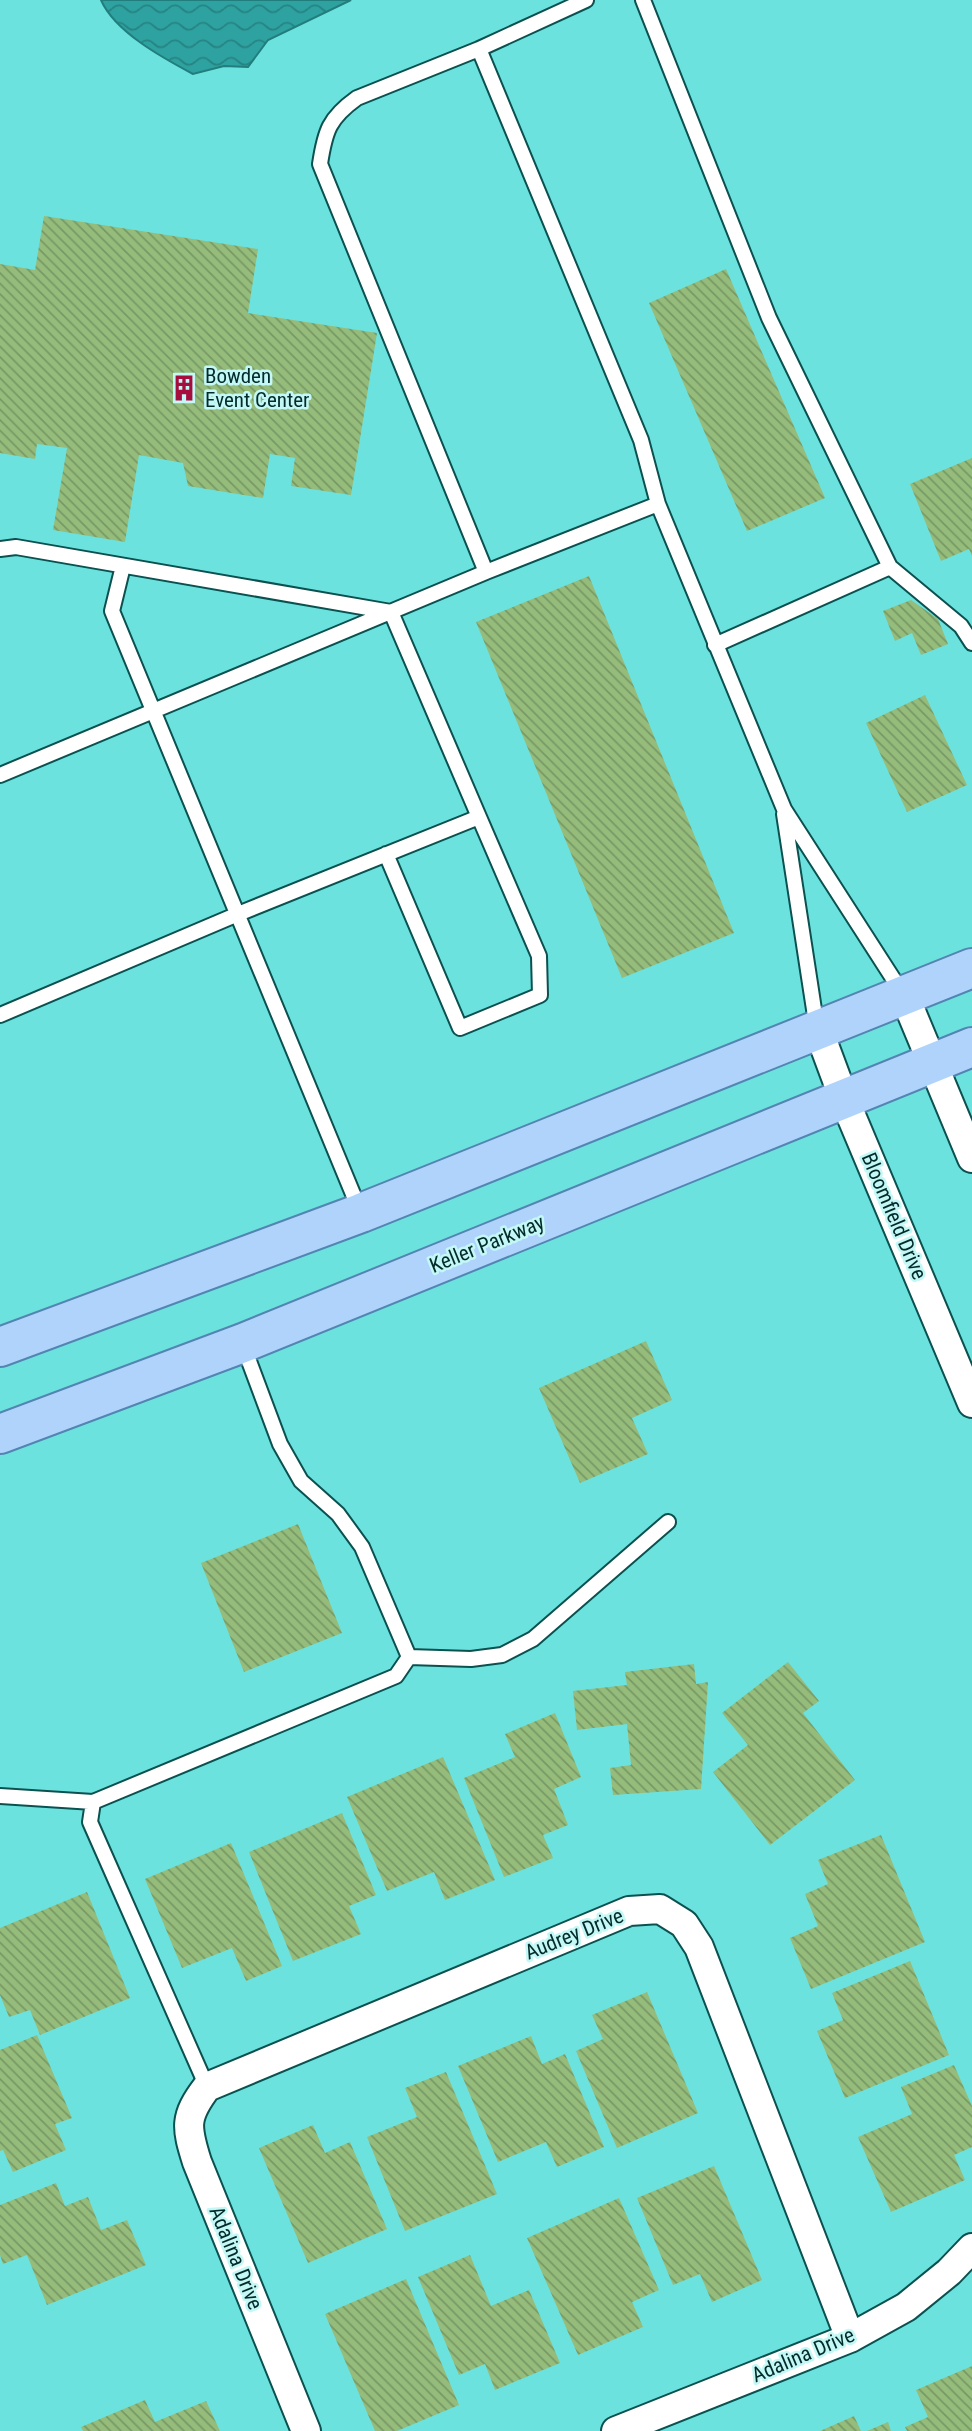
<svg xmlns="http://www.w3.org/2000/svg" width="972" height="2431" font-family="'Roboto Condensed',sans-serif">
<defs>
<pattern id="water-waves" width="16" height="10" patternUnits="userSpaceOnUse" patternTransform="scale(1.75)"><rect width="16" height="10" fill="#2ea2a0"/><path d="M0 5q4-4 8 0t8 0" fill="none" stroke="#258483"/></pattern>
<pattern id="building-back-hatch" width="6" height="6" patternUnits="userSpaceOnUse" patternTransform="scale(1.75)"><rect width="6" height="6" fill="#95bc7b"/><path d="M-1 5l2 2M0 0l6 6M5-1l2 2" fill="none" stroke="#779965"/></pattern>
</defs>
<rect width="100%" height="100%" fill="#6ce2df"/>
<!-- water -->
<path fill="url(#water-waves)" stroke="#217e7d" stroke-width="2" d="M101,0H351L268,40L248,67L224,66L193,74C163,58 115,32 101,0Z"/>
<!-- building -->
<path fill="url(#building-back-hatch)" d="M44,216L258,249L248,313L377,333L351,495L291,486L295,458L270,454L263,498L188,486L183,463L139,455L125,542L53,530L67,448L37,444L35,459L0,453V264L35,270Z
M726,269L825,498L747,531L649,303Z
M972,458V556L969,549L941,561L910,484Z
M589,576L734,933L622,978L476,622Z
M911,600L938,619L948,644L921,655L912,633L895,641L883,611Z
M925,695L967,785L907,812L866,723Z
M646,1341L672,1400L632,1418L648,1454L580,1483L539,1388Z
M298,1524L342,1633L244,1672L201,1563Z
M788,1662L819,1701L803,1713L855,1780L770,1845L713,1772L748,1745L722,1713Z
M694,1664L696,1684L708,1682L701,1789L613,1795L610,1768L631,1765L627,1724L577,1730L573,1691L627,1685L625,1672Z
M555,1713L581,1777L554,1789L568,1825L543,1835L553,1858L504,1877L464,1778L515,1757L505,1734Z
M443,1757L495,1880L445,1900L434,1872L387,1891L347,1797Z
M342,1813L376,1895L349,1906L361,1934L293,1961L249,1852Z
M881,1835L925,1942L811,1989L790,1938L818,1926L805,1894L828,1884L818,1860Z
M231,1843L282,1966L246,1981L232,1948L182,1968L145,1879Z
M87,1892L130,1998L40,2035L30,2010L9,2017L0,1995V1928Z
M910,1961L949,2055L845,2098L817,2031L843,2020L832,1993Z
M647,1992L698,2113L617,2148L576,2051L603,2039L592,2015Z
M37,2035L72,2118L55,2124L66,2150L13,2172L3,2150L0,2151V2050Z
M531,2036L542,2064L565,2054L604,2147L557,2167L546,2142L498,2162L458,2066Z
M954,2065L972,2106V2147L954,2155L965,2180L891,2212L858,2137L912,2114L901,2087Z
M446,2072L497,2194L405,2231L367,2137L417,2117L405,2088Z
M313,2125L325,2153L350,2142L387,2229L308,2263L259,2148Z
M714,2166L762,2280L712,2302L700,2274L673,2285L637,2198Z
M56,2183L65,2206L88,2197L101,2230L127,2220L146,2265L47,2305L27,2255L3,2264L0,2255V2205Z
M619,2198L659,2290L632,2302L643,2327L578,2355L527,2238Z
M470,2255L491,2306L529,2290L560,2363L495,2390L485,2364L459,2375L418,2277Z
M406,2279L459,2405L397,2431H375L325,2314Z
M972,2366V2431H907L905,2427L928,2417L916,2390Z
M145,2400L155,2422L206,2401L220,2431H83L81,2427Z
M854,2416L861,2431H820Z
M888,2422L891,2431H867Z"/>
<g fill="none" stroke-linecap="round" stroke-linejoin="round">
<!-- lane casing -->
<g stroke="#0b5150" stroke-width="18">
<path id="lane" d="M643,0L769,318L890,567L715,645
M479,49L586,0
M658,504L486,572L320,164C325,131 329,118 357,98L479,49L641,440L658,504L784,809L903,994
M0,549L16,547L391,612L479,817L238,914L0,1015
M123,566L112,611L360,1211
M890,567L961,626L972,643
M0,775L486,572
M784,814L817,1029
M386,854L460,1028L540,995L539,956L479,817
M409,1657L471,1659L502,1655L533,1639L668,1522
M0,1796L93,1802
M207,2087L90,1822L93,1802L396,1676L409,1657L362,1547L338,1514L301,1481L280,1444L243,1345"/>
</g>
<!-- street casing -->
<g stroke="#0b5150" stroke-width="32">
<path id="street" d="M904,995L972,1158
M818,1029L844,1099L972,1403
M306,2431L197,2162C186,2127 184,2117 207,2087L629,1911L660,1909L684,1924L699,1947L850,2338
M616,2431L850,2338L906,2307L949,2272L972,2248"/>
</g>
<!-- primary casing -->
<g stroke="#5285b1" stroke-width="42">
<path id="primary" d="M0,1347L361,1213L972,968
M0,1434L243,1343L972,1047"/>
</g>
<!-- lane -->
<use href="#lane" stroke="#fff" stroke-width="14"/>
<!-- street -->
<use href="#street" stroke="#fff" stroke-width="28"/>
<!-- primary -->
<use href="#primary" stroke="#b0d3fc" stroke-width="38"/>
</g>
<!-- icons -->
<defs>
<g id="building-bare" transform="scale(2.1)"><path d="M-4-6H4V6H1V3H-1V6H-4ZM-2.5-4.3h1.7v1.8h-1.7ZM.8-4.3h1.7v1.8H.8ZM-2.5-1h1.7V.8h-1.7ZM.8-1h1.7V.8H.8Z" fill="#a60d3c" stroke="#c4f8f6" stroke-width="2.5" paint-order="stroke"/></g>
</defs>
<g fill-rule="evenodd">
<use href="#building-bare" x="184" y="388"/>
</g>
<g text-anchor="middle" stroke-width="5" stroke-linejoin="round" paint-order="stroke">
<!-- poi labels -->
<g font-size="21" fill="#032b2a" stroke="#c4f8f6" text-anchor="start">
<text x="205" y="383">Bowden<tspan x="205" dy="24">Event Center</tspan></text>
</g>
<!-- street labels -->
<g font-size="21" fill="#032b2a" stroke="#c4f8f6">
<text transform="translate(894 1216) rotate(67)" y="7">Bloomfield Drive</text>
<text transform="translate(487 1244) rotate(-22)" y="7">Keller Parkway</text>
<text transform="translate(574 1934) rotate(-22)" y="7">Audrey Drive</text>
<text transform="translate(236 2258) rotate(68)" y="7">Adalina Drive</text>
<text transform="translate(803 2355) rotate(-23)" y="7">Adalina Drive</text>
</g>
</g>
</svg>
